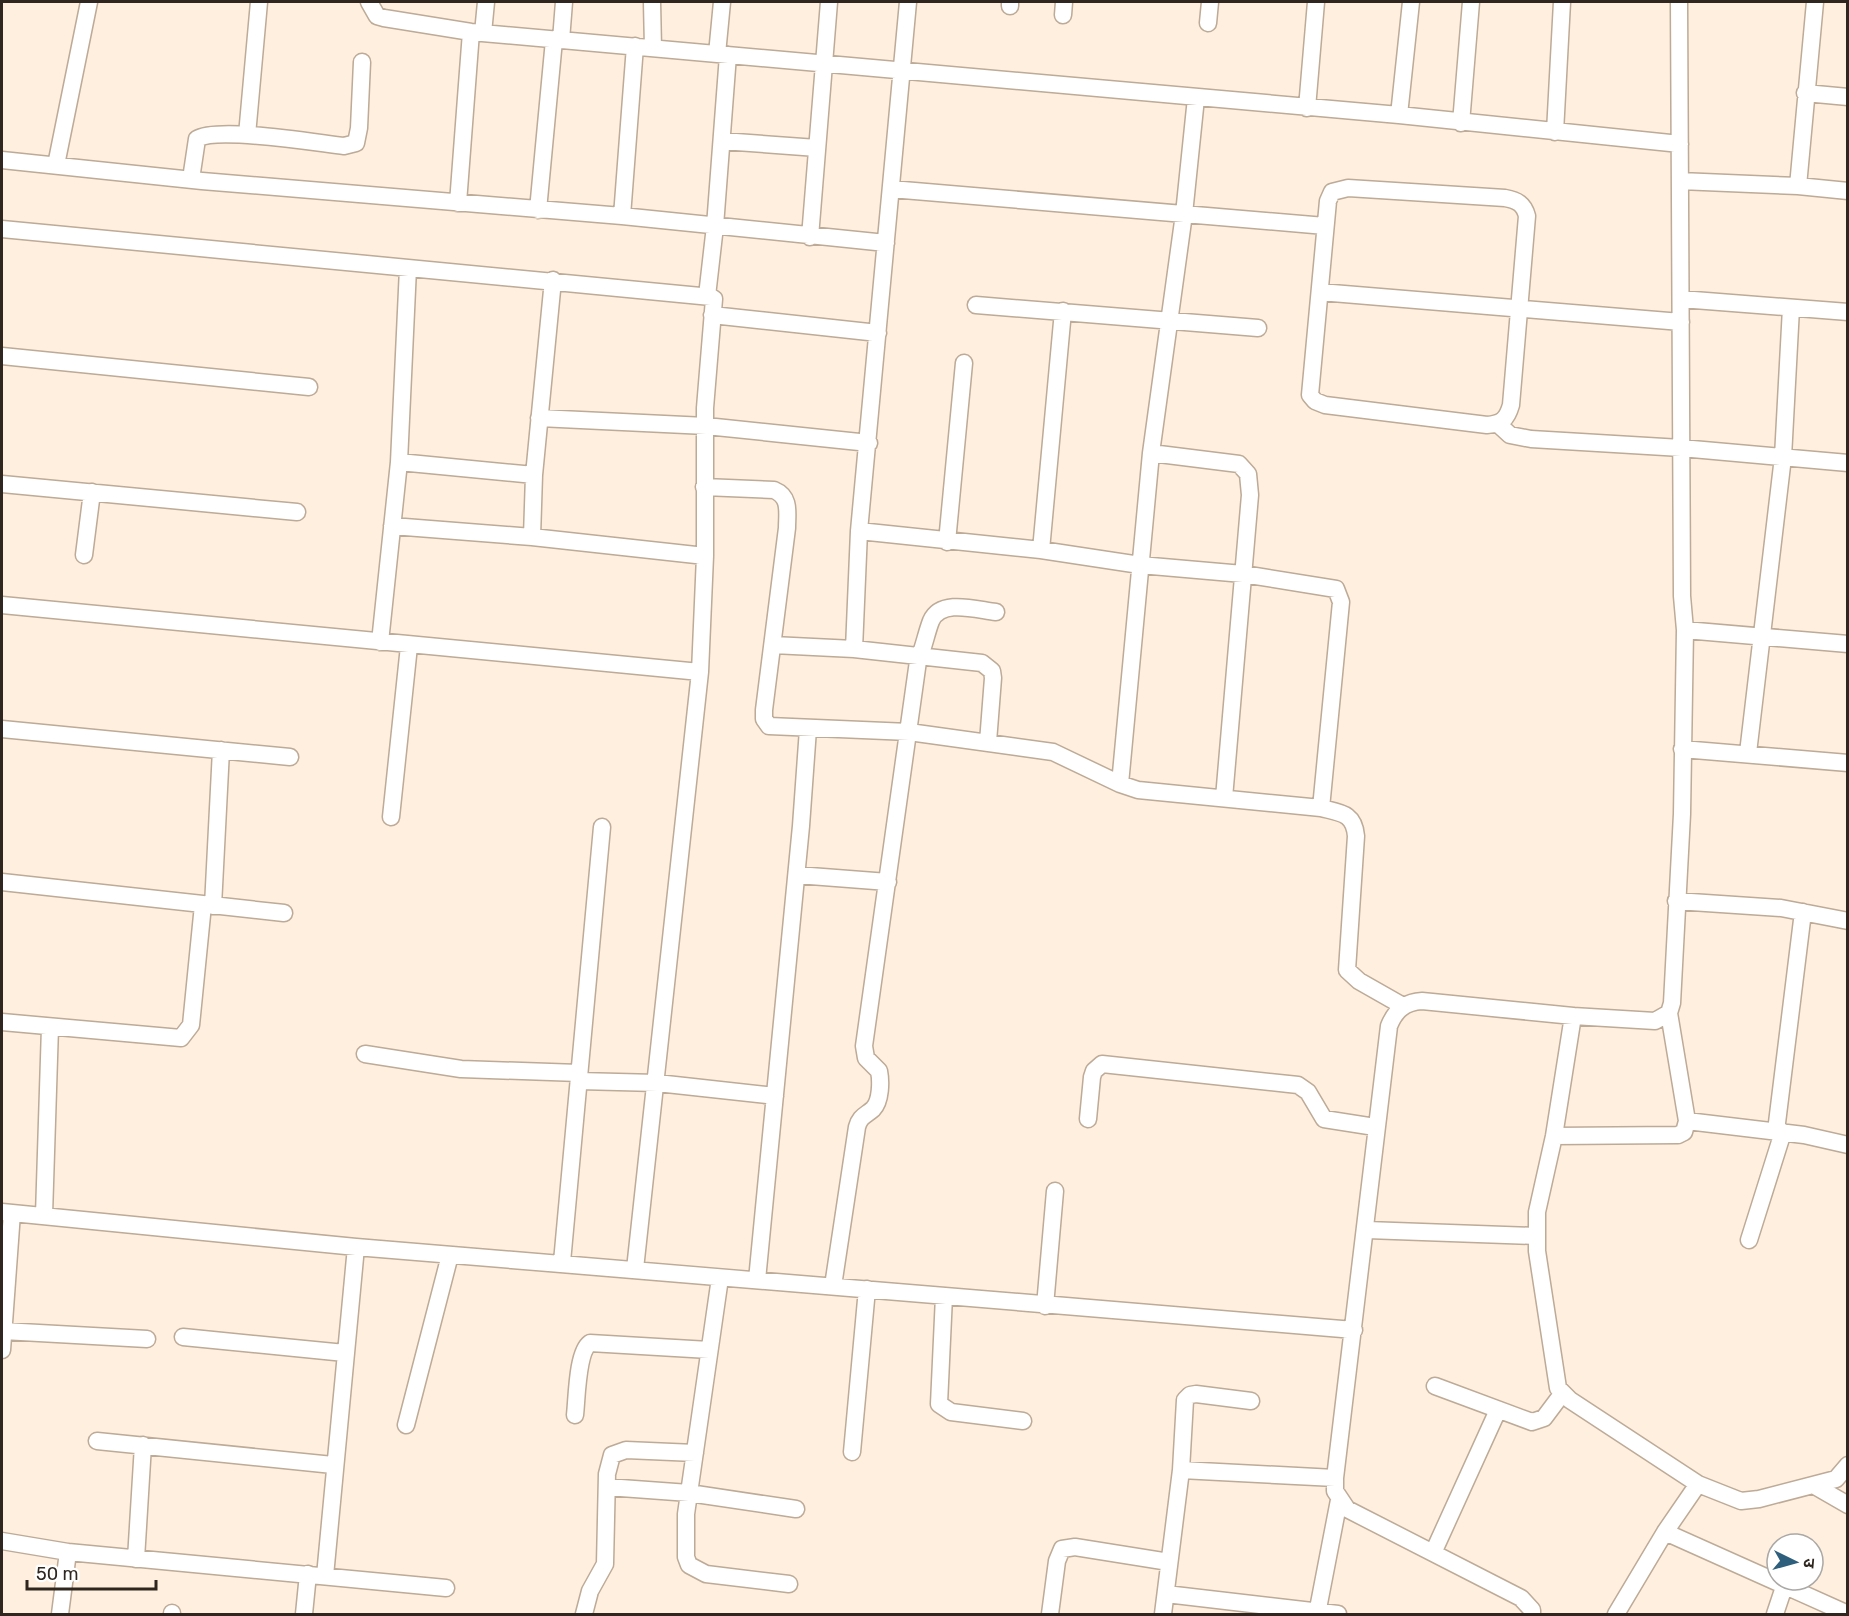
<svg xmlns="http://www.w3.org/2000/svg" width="1849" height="1616" font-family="Rubik,'Noto Sans Devanagari',sans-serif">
<rect width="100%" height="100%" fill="#ffefdf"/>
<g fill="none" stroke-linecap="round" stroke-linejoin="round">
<!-- minor casing -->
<g stroke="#bdaa97" stroke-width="19">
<path id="minor" d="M369,2L377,16L384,18L471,32L1399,115L1680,144
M652,2L653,48
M1010,6V2
M1063,15L1064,2
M1208,23L1210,2
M483,33L486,2
M561,40L564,2
M717,54L722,2
M1805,93L1848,97
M1307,108L1316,2
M1399,115L1411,2
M1461,123L1471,2
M1555,132L1562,2
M247,135L259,2
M722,141L817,148
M2,160L202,181L622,216L886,243
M56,165L89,2
M191,179L197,139C217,126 317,143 344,146L356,143L359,128L362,62
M1680,181L1798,186L1848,191
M1798,186L1815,2
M1348,188L1505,198C1517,200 1524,204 1527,216L1511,405C1507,419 1502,424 1487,425L1325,405L1315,401L1310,395L1328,201L1332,192Z
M891,189L1325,226
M458,203L471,32
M538,210L554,40
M622,216L635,46
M2,229L711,297L714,299L705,408V556L700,672L635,1269
M810,237L829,2
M1320,292L1681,322
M707,296L715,226L728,55
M1681,299L1848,312
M976,305L1258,328
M712,315L878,333
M2,356L309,387
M539,418L706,426L869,443
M1498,424L1510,435L1531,439L1681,448L1848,463
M1151,453L1239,464L1248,474L1250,495L1224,798
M399,462L534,475
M2,484L297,512
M704,487L774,490C791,497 787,513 787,528L764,710V719L769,726L909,732L1053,752L1120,784L1138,790L1321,808C1341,813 1354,813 1356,836L1347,970L1359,981L1403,1006
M392,526L532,537L705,556
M859,531L1041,550L1140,565L1243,574L1336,589L1341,602L1321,808
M532,537L534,475L553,280
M947,542L964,363
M1041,550L1063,311
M84,555L92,492
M2,605L700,672
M1685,630L1848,644
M380,642L399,462L408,268
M773,645L854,649L982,663L992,671L993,678L988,742
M854,649L859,531L908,2
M2,729L290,757
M1682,749L1848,763
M1748,753L1783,457L1791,308
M1120,784L1151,453L1184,214L1196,98
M391,817L409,646
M797,875L888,882
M2,882L284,913
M1676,901L1781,908L1848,921
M213,906L221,750
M1573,1016L1554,1136L1537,1212V1251L1558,1388L1570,1400L1698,1484
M2,1022L181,1038L191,1025L203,905
M365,1054L461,1069L579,1073
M579,1081L657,1083L775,1096
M1088,1119L1092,1077L1094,1071L1102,1064L1298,1085L1308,1092L1324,1119L1375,1127
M1687,1121L1804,1135L1848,1145
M1776,1131L1803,912
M1554,1136L1678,1135L1684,1132L1687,1121L1669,1013
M2,1212L356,1247L1354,1330
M44,1215L50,1027
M1367,1230L1536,1236
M1749,1240L1783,1132
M562,1262L602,827
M720,1278L686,1514V1557L689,1565L706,1574L789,1584
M757,1280L801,826L808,729
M833,1286L857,1127C860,1116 865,1116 873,1109C881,1101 881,1081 879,1071L866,1058L864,1046L918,661C924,647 926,634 931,621C941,598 977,610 996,612
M944,1296L939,1404L951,1412L1023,1421
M1045,1306L1055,1191
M3,1331L147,1339
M183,1337L345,1353
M2,1350L12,1213
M1435,1386L1532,1422L1544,1418L1562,1394
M575,1415C577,1398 577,1352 590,1343L709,1350
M406,1425L450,1255
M97,1441L333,1465
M852,1452L867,1289
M1181,1470L1335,1478
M1815,1486L1848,1505
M607,1487L689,1493L796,1509
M1665,1532L1848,1614
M2,1541L68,1552L446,1588
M1433,1553L1498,1410
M136,1559L143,1445
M325,1576L356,1247
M1166,1594L1338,1614
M60,1614L68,1552
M172,1614V1613
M304,1614L308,1574
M584,1614L590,1591L605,1564L607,1474L612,1455L626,1450L695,1453
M1050,1614L1057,1561L1062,1549L1075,1547L1169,1562
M1163,1614L1181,1470L1185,1400L1190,1395L1196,1394L1251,1401
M1317,1614L1339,1500
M1532,1614V1610L1521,1598L1347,1509L1335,1491V1478L1389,1026C1395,1011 1404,1002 1422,1001L1573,1016L1655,1021L1669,1013L1672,1003L1682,814L1685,630L1682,596L1679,2
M1616,1614L1665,1532L1698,1484L1741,1501L1759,1499L1836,1479L1848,1465
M1775,1614L1784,1587"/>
</g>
<!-- minor -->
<use href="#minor" stroke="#fff" stroke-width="16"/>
</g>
<!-- border -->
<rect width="1849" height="1616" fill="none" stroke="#2e261f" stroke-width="6"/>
<!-- north arrow -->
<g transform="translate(1795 1562) rotate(95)"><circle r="28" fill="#ffffff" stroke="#aba8a5" stroke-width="1.5"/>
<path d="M0-4.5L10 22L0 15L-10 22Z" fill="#2e5f7d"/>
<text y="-9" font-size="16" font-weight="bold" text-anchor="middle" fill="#2e261f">उ</text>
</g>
<!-- scale -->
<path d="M27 1580v9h129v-9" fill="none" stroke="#2e261f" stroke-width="3"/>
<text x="36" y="1580" font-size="18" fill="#2e261f" stroke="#ffffff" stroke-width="4.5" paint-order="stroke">50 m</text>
</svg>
